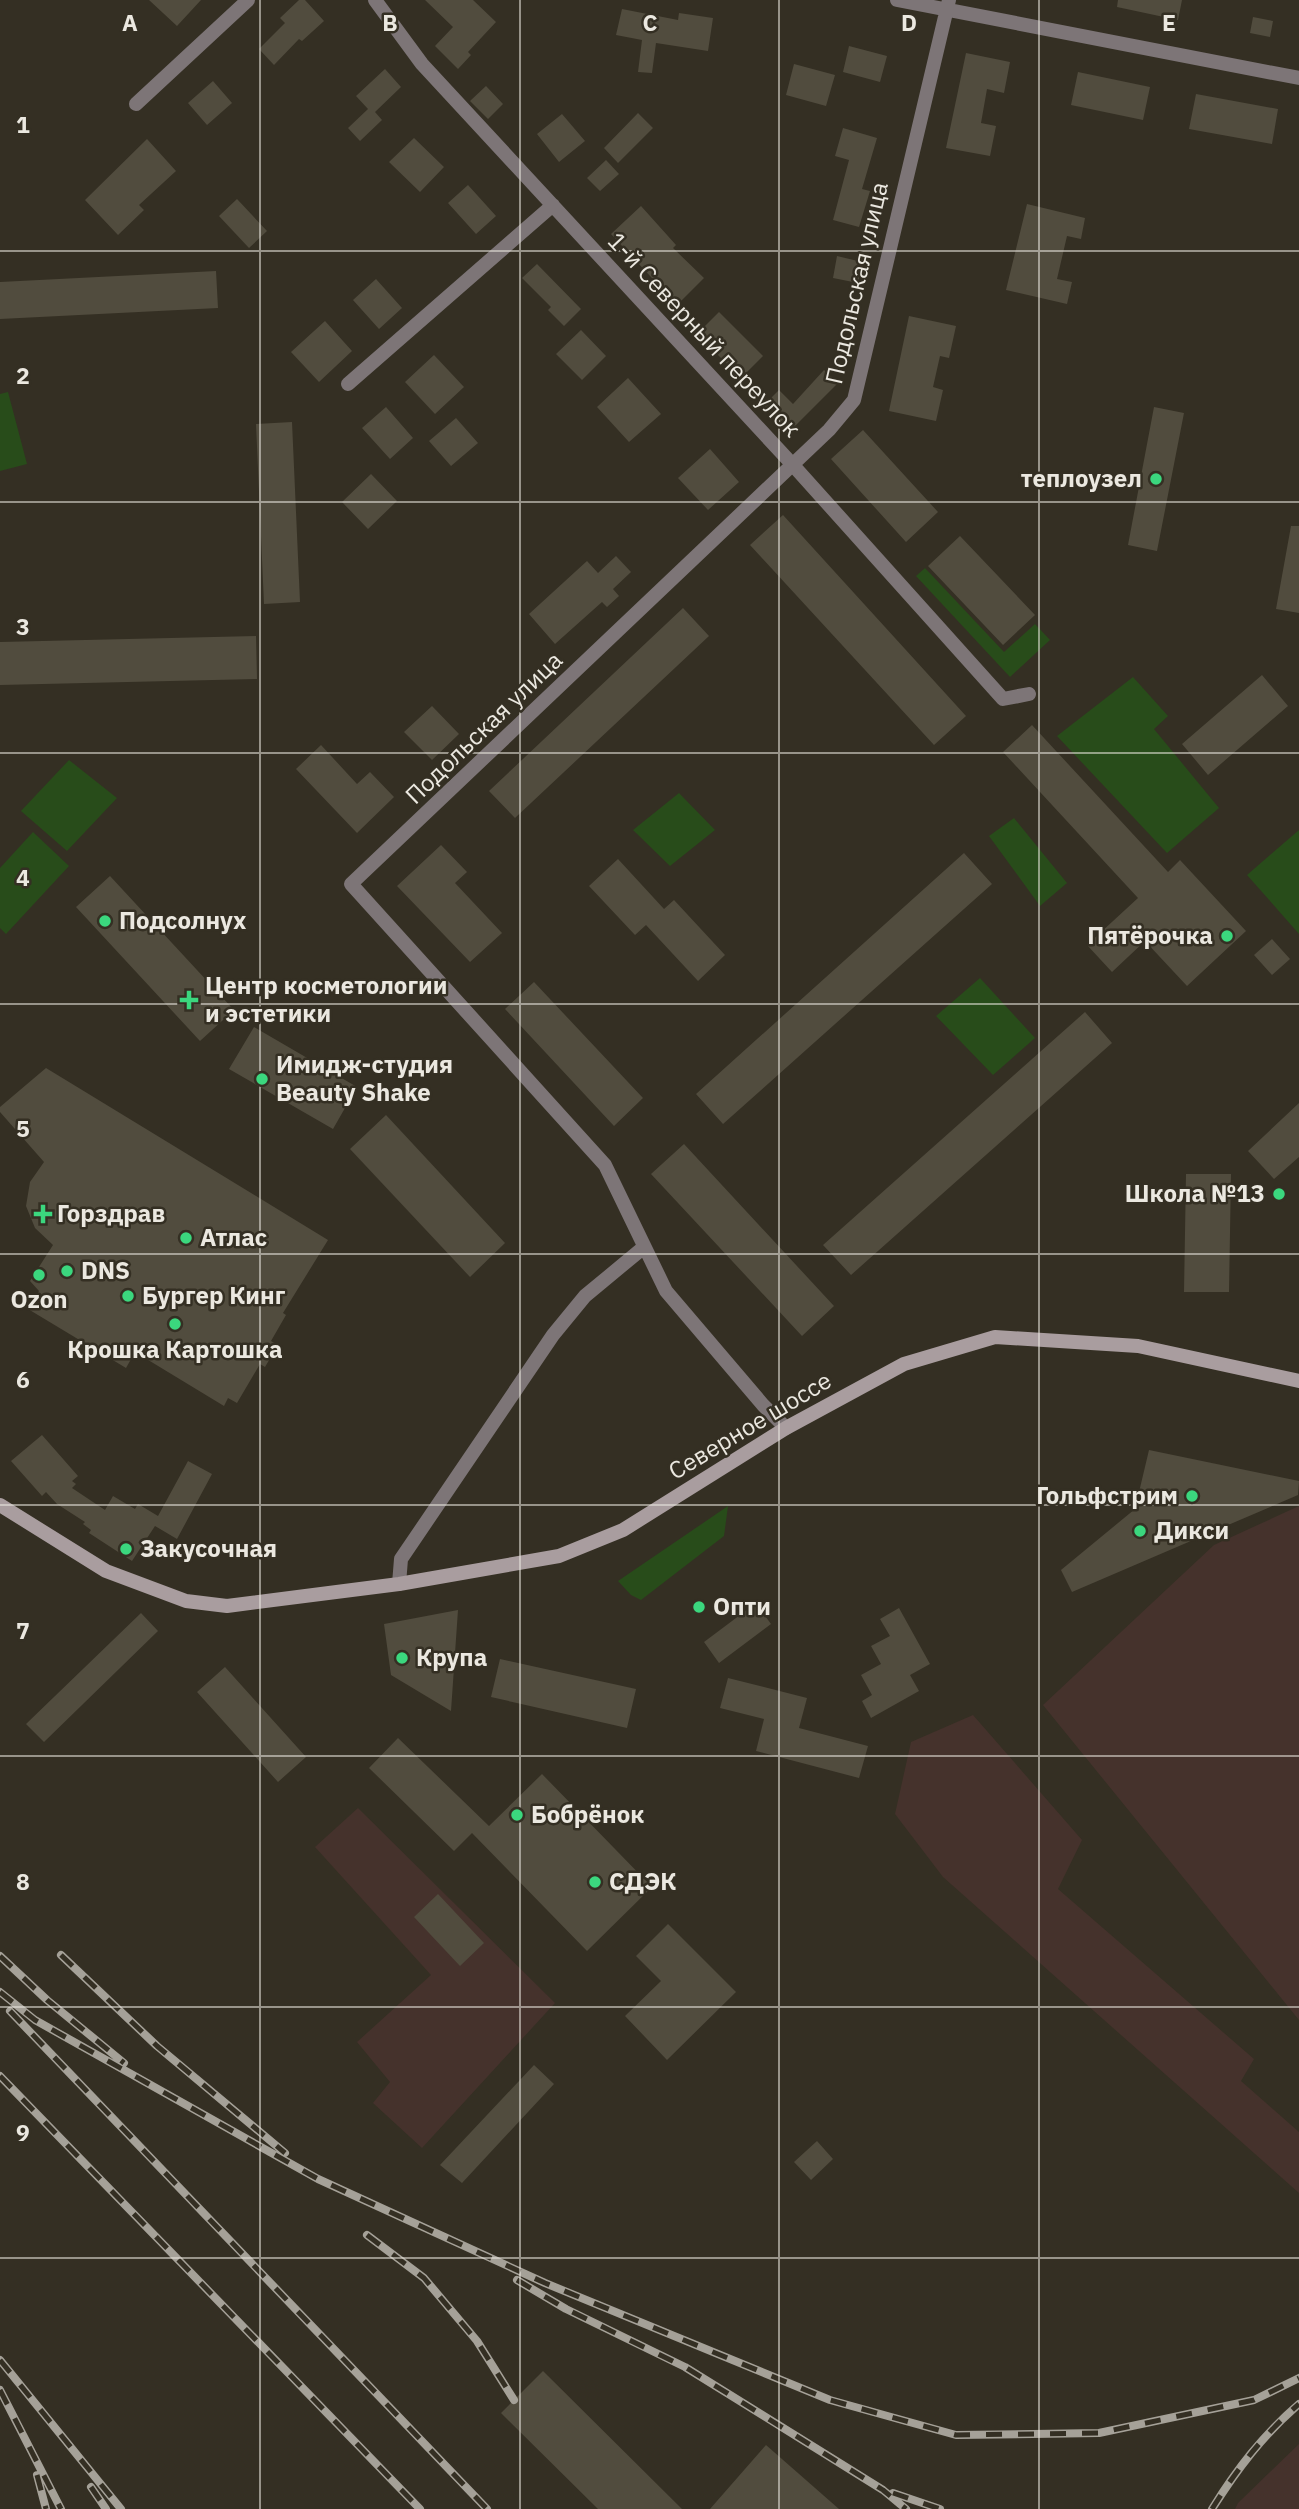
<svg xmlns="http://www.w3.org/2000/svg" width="1299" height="2509" font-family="'IBM Plex Sans',sans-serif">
<rect width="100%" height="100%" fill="#342f23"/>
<!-- industrial -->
<path fill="#45322c" d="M1299,1506V2020L1043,1705L1214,1545Z
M973,1715L1082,1840L1058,1889L1254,2059L1241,2081L1299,2132V2193L943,1877L895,1814L911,1742Z
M358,1808L555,2003L422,2148L373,2103L390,2082L357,2042L431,1975L315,1847Z
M1299,2444V2509H1235L1238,2503Z"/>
<!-- green -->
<path fill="#284c1a" d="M8,392L27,464L0,471V394Z
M925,568L1004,652L1035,624L1050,640L1010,677L916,576Z
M1133,677L1168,716L1154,729L1219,808L1167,853L1057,736Z
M69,760L117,798L67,851L21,811Z
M679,793L715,830L670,866L633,830Z
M1014,818L1067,883L1040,906L989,836Z
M1299,830V934L1247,875Z
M33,832L69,866L6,934L0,928V868Z
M980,978L1035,1038L993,1075L936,1016Z
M728,1506L724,1536L641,1600L631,1595L618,1581Z"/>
<!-- building -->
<path fill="#514c3e" d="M149,0H201L177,26Z
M299,0H305L324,21L302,41L299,39L274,65L259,49L285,23L280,18Z
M425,0H473L496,22L468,52L471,55L458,69L435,46L453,27Z
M1118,0H1182L1178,20L1117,7Z
M622,9L678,20L679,13L713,18L708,51L656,43L652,73L638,72L642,40L616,35Z
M1253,17L1273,21L1270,37L1250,33Z
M849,46L887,56L880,82L843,72Z
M966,53L1010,62L1004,93L987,89L981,123L996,126L990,156L946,148Z
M794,64L835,75L826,106L786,95Z
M385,69L401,87L375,112L382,120L360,141L348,128L368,109L356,96Z
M1078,72L1150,87L1143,120L1071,105Z
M213,81L232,103L207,125L188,103Z
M486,86L503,104L488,119L470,101Z
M1196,94L1278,109L1272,144L1189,129Z
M638,113L653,128L618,163L604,148Z
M562,114L585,141L559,162L537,134Z
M843,128L877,138L862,189L870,191L859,227L833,220L849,160L835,156Z
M414,138L444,167L420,192L389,162Z
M147,139L176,171L139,205L144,210L118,235L85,200Z
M606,160L619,174L600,191L587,178Z
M468,185L496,216L476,234L448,203Z
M237,199L267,231L249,248L219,216Z
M1027,204L1085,218L1081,239L1067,236L1057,279L1072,282L1067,304L1006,290Z
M641,206L676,245L673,248L704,278L677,305L611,234Z
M837,256L862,262L858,283L833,278Z
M537,264L581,309L564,326L548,310L551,307L522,278Z
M216,271L218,308L0,319V282Z
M376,279L402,308L379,329L353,300Z
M719,312L763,356L741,378L697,334Z
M909,316L956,326L949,358L940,356L933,387L943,390L936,421L889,411Z
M325,321L352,351L319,382L291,352Z
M581,330L606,356L582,380L556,354Z
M434,355L464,387L435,414L405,382Z
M824,370L838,383L789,432L763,406L779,390L793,404Z
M628,378L661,414L629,442L597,407Z
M386,407L413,438L390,459L362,428Z
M1154,407L1184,413L1157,551L1128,545Z
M456,418L478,443L451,466L429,441Z
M292,422L300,602L264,604L256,424Z
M863,430L938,512L906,542L831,459Z
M710,449L739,482L708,510L678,478Z
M371,474L397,501L368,529L342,502Z
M783,515L966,716L934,745L750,545Z
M1291,526H1299V613L1276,609Z
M960,536L1035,615L1003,645L928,566Z
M616,556L631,572L613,589L619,596L607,607L602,602L555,644L529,614L587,561L598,573Z
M683,608L709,636L515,818L489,791Z
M256,636L257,679L0,685V642Z
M1262,675L1288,706L1208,775L1182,744Z
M432,706L459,734L432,760L404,732Z
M1032,725L1168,872L1180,860L1246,931L1187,986L1145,941L1112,972L1087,945L1138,898L1003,752Z
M321,745L357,784L370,772L394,797L357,833L296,769Z
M441,845L467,872L455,883L502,933L470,962L397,886Z
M964,853L992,884L723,1124L696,1094Z
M618,859L664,909L674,900L725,955L698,981L646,925L635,935L589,886Z
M110,876L234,1010L200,1041L76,907Z
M1272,939L1290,959L1272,975L1254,955Z
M534,982L643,1098L614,1126L505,1009Z
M1085,1012L1112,1043L851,1275L823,1245Z
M254,1027L357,1087L333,1129L229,1069Z
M46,1068L328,1240L283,1313L286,1315L271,1341L278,1345L265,1367L260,1364L237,1403L228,1398L224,1406L135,1352L126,1368L28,1309L39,1291L30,1281L53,1245L35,1228L26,1206L30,1182L44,1162L0,1112V1107Z
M1299,1103V1157L1274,1179L1248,1151Z
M386,1115L505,1243L470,1277L350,1149Z
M684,1144L834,1306L802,1336L651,1174Z
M1186,1174H1231L1229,1292H1184Z
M42,1435L78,1476L72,1481L76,1484L72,1488L105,1510L113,1496L135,1509L138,1504L158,1516L188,1461L212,1474L177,1539L155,1526L132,1561L89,1533L91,1530L83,1524L85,1522L57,1504L46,1492L42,1496L11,1461Z
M1149,1450L1299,1481L1298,1495L1072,1592L1061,1570L1135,1509Z
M756,1603L771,1624L719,1663L704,1642Z
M899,1608L930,1664L910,1675L919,1691L871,1718L862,1701L872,1695L861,1675L881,1664L871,1646L890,1636L880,1619Z
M458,1610L451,1711L391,1675L384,1624Z
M141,1613L158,1631L44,1742L26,1724Z
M500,1659L636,1689L627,1728L491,1697Z
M225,1667L306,1757L278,1782L197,1692Z
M728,1678L807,1698L799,1728L868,1746L859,1778L756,1751L764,1719L720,1708Z
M398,1738L489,1826L542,1774L652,1887L587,1951L472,1833L454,1851L369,1768Z
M438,1894L484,1943L460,1966L414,1917Z
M668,1924L736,1992L667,2060L625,2016L661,1981L636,1956Z
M534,2065L554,2084L462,2183L440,2165Z
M817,2141L833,2159L811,2180L794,2162Z
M543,2371L682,2509H598L501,2413Z
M766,2445L839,2509H710Z"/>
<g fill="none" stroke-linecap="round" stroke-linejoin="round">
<!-- street -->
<path stroke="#7d7577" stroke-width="14" d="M375,0L422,64L792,464L1003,699L1029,694
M897,0L1299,78
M136,104L248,0
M348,384L553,205
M786,1428L763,1405L666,1291L605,1165L351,884L829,430L854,400L949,0
M399,1584L401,1559L553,1335L585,1296L643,1248"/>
<!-- secondary -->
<path stroke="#a99d9f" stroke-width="14" d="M0,1505L106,1571L186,1601L227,1606L399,1584L559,1556L623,1530L786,1428L904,1364L995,1337L1138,1346L1299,1381"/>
<!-- rail casing -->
<g stroke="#a5a198" stroke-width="8">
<path id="rail" d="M61,1955L157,2046L285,2153
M0,1956L47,2000L124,2063
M0,1992L35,2020L318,2179L545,2283L830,2400L956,2435L1099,2433L1254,2400L1299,2378
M10,2011L487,2509
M0,2076L420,2509
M367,2235L424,2278L477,2341L514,2400
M517,2280L566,2309L685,2367L883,2490L906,2509
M0,2360L121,2509
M0,2390L61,2509
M37,2475L46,2509
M91,2487L106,2509
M893,2493L940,2509
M1212,2509C1237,2469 1263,2435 1299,2404"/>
</g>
<!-- rail -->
<use href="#rail" stroke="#342f23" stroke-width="5" stroke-dasharray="16" stroke-linecap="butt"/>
</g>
<!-- grid -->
<path fill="none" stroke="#ebe8e0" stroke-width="2" stroke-opacity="0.55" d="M260,0V2509M520,0V2509M779,0V2509M1039,0V2509M0,251H1299M0,502H1299M0,753H1299M0,1004H1299M0,1254H1299M0,1505H1299M0,1756H1299M0,2007H1299M0,2258H1299"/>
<!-- markers -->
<g fill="#3bd77e" stroke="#342f23" stroke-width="2.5">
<circle cx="1156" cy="479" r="7"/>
<circle cx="105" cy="921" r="7"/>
<circle cx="1227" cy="936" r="7"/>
<path d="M185.5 989.5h7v7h7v7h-7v7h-7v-7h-7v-7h7z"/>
<circle cx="262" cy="1079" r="7"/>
<circle cx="1279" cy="1194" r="7"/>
<path d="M39.5 1203.5h7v7h7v7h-7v7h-7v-7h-7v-7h7z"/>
<circle cx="186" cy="1238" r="7"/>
<circle cx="67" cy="1271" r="7"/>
<circle cx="39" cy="1275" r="7"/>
<circle cx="128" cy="1296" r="7"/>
<circle cx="175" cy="1324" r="7"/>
<circle cx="1192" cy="1496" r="7"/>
<circle cx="1140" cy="1531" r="7"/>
<circle cx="126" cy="1549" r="7"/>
<circle cx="699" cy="1607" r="7"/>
<circle cx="402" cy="1658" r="7"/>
<circle cx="517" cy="1815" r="7"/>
<circle cx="595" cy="1882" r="7"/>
</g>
<g text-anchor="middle" stroke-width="5" stroke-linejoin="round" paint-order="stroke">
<!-- street labels -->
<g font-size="24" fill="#ebe8e0" stroke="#342f23">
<text transform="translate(857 283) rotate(-77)" y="8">Подольская улица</text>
<text transform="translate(704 335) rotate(47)" y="8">1-й Северный переулок</text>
<text transform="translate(484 728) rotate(-44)" y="8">Подольская улица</text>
<text transform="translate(750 1426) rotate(-31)" y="8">Северное шоссе</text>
</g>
<!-- poi labels -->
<g font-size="24" font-weight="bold" fill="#ebe8e0" stroke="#342f23" text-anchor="start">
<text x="1142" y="487" text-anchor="end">теплоузел</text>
<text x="119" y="929">Подсолнух</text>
<text x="1213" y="944" text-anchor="end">Пятёрочка</text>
<text x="205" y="994">Центр косметологии<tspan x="205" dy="28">и эстетики</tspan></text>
<text x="276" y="1073">Имидж-студия<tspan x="276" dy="28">Beauty Shake</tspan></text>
<text x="1265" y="1202" text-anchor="end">Школа №13</text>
<text x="57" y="1222">Горздрав</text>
<text x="200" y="1246">Атлас</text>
<text x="81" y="1279">DNS</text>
<text x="142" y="1304">Бургер Кинг</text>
<text x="39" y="1308" text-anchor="middle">Ozon</text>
<text x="175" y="1358" text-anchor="middle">Крошка Картошка</text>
<text x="1178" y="1504" text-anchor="end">Гольфстрим</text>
<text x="1154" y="1539">Дикси</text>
<text x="140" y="1557">Закусочная</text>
<text x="713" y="1615">Опти</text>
<text x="416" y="1666">Крупа</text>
<text x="531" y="1823">Бобрёнок</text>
<text x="609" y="1890">СДЭК</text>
</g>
</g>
<g font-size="23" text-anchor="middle" font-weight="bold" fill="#ebe8e0" stroke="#342f23" stroke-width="5" stroke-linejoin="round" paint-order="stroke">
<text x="130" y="31">A</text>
<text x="390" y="31">B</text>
<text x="650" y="31">C</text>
<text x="909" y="31">D</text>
<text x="1169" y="31">E</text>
<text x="23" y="133">1</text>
<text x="23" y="384">2</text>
<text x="23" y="635">3</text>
<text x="23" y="886">4</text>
<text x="23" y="1137">5</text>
<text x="23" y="1388">6</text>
<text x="23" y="1639">7</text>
<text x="23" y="1890">8</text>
<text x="23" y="2141">9</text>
</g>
</svg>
